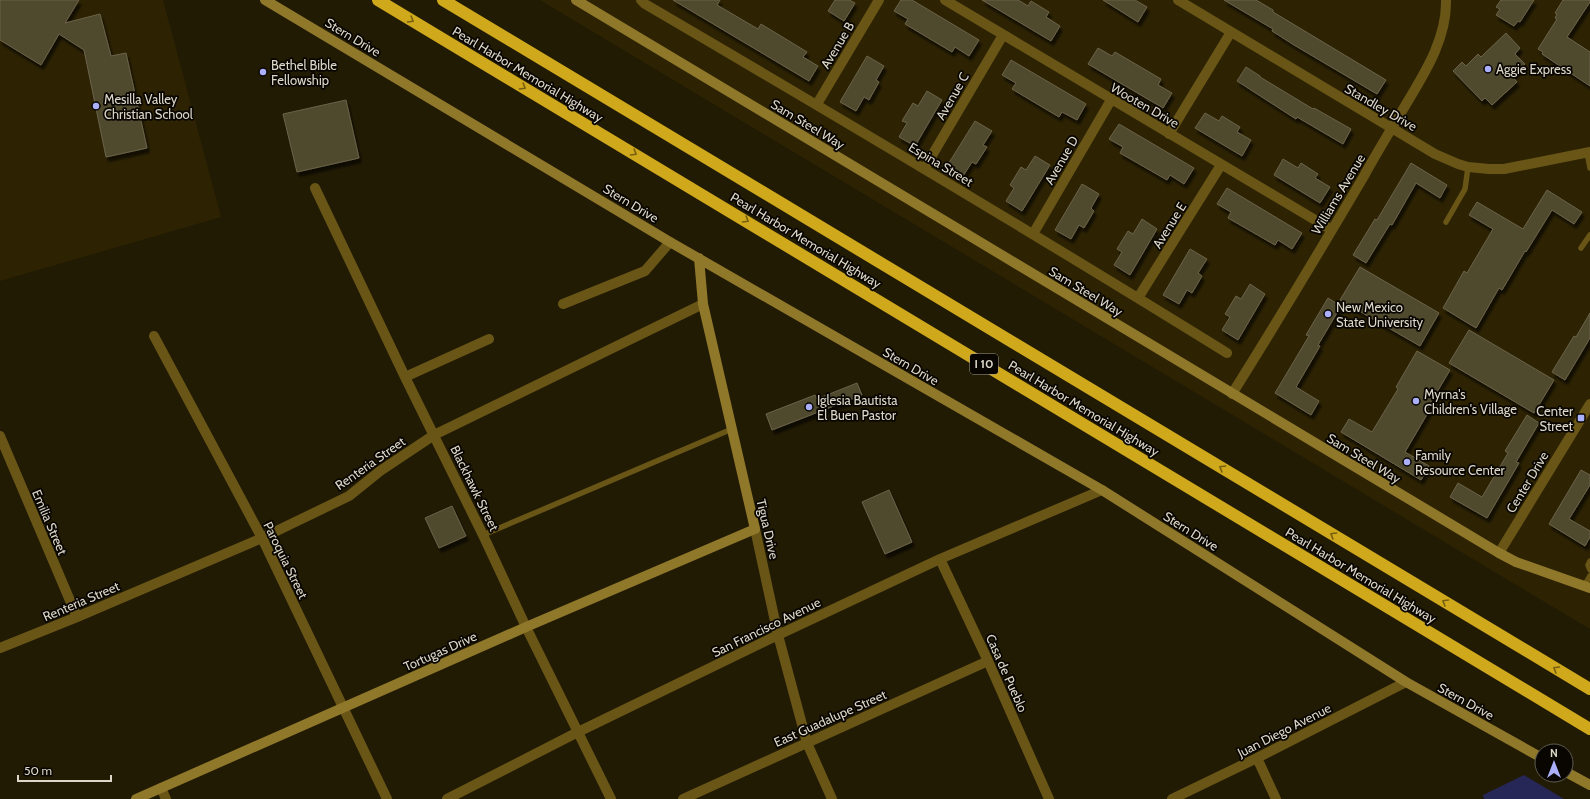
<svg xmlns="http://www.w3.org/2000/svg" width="1590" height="799" font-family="Cabin,sans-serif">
<defs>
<filter id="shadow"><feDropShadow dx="2.5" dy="4.5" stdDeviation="1" flood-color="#0009"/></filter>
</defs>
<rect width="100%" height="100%" fill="#221b04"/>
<!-- built -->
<path fill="#2d2303" d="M0,0H163L221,217L0,281Z
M540,0H1590V629Z"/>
<!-- green -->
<path fill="#262657" d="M1524,775L1564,799H1484L1483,795Z"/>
<!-- building -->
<path fill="#50482f" stroke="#6b6349" filter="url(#shadow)" d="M0,0H79L65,23L100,14L111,56L126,53L147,148L106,157L84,50L59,34L41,65L0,40Z
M673,0H720L717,5L758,29L761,24L807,52L803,57L818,66L809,81Z
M835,0H849L855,3L844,21L828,11Z
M901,0H912L979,40L969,56L955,47L952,52L905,24L908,19L894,11Z
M982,0H1018L1028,6L1031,1L1049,12L1046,17L1060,26L1051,41Z
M1103,0H1135L1147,7L1138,22Z
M1224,0H1256L1273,10V12L1386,80L1377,94L1294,45L1272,31L1273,29Z
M1501,0H1534L1520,22L1518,21L1514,26L1496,15L1500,9L1496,7Z
M1563,0H1590V2L1567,37L1590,52V86L1542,54L1543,52L1538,49L1557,19L1555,18L1557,14L1555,13Z
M1506,33L1520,48L1515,54L1525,64L1512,76L1517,82L1492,105L1485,98L1482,101L1453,71L1462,62L1466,66L1478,54L1481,57Z
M1098,48L1112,56L1115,52L1161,79L1158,85L1172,93L1163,108L1088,64Z
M867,56L884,66L876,80L879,82L869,100L864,97L856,111L840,102Z
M1011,60L1086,104L1077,120L1062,112L1059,117L1012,89L1016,83L1002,75Z
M1246,67L1260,76V77L1313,109L1314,108L1351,129L1343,144L1297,117L1296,119L1237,81Z
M927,91L942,100L915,146L899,137L907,123L902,121L913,103L918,106Z
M346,100L359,158L297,172L283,114Z
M1205,113L1219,121L1222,116L1240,127L1237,132L1251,140L1242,156L1195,128Z
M975,121L992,131L983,145L987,147L976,164L972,162L963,176L947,166Z
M1119,124L1194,168L1184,184L1170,175L1167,180L1120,153L1123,147L1109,139Z
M1035,156L1050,165L1022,211L1006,201L1014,188L1010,185L1021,167L1026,170Z
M1283,159L1298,168L1301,163L1318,174L1315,178L1330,187L1320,203L1274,175Z
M1411,163L1447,185L1440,198L1416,183L1392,225L1390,224L1366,263L1353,255L1375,219L1377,220Z
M1082,184L1099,194L1091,208L1094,211L1084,228L1079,225L1071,239L1055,230Z
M1227,188L1302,233L1292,249L1278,240L1275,245L1228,218L1231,212L1217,204Z
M1547,190L1582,212L1574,224L1552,210L1526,252L1525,251L1502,290L1499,288L1476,328L1443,308L1464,271L1467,273L1493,229L1469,215L1477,202L1523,229Z
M1142,219L1157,229L1130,275L1114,265L1122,252L1117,249L1128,231L1133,234Z
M1190,249L1207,259L1198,273L1202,276L1192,293L1187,290L1179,304L1163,295Z
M1360,267L1439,313L1420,346L1340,300Z
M1250,284L1265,294L1238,340L1222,330L1230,317L1225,314L1236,296L1241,299Z
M1328,298L1341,306L1318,345L1320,346L1296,387L1319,401L1311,415L1275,393L1309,336L1306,335Z
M1590,313V338L1565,380L1552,372L1574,336L1576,337Z
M1469,330L1554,380L1534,413L1449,363Z
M1417,351L1450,370L1427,409L1429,411L1405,452L1429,466L1421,480L1341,432L1349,419L1372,432L1398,389L1396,387Z
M857,383L862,395L772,430L766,414L815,395L817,399Z
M1527,415L1539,423L1516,462L1519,463L1487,518L1450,497L1458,483L1482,497L1508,453L1505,451Z
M1581,470L1590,475V485L1569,519L1590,531V537L1585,546L1549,524Z
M889,490L912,542L885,554L862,502Z
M452,506L466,536L439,548L425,518Z"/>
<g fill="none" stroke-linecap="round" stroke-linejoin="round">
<!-- lane -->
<path stroke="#695617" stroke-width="5.5" d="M1587,152L1590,168
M1446,222L1465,189L1468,167
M1581,248L1590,235
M483,535L732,429
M1590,561L1588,565L1590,570
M1584,586L1590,576"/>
<!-- street -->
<path stroke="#695617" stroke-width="10" d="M641,0L645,4C840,118 1035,234 1227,353
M945,0L1332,230
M1178,0L1435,154L1458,164L1468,167L1489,169H1504L1590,152
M817,104L879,0
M1169,134L1231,32
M924,169L1003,35
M315,188L405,377L483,535L526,627L611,799
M1033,234L1111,100
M1138,298L1221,165
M563,304L645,271L670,242
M154,336L262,538L387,799
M405,377L489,339
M1232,394C1277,322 1321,249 1364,176C1376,154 1389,133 1402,111C1422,77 1447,41 1446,0
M0,436L77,617
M755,529L778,635L807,743L832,799
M1499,553L1590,404
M940,559L988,661L1049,799
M0,648L77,617L262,538L349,496L380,471L434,435L703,304
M1257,758L1276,799
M161,788L166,799
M447,799L578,732L778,635L940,559L1102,490
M683,799L988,661
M1172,799L1257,758L1406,682"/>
<!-- secondary -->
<path stroke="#90782a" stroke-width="10" d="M265,0L670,242L1102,490L1406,682L1542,758
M576,0L1499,553L1516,562L1590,588
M1566,772L1590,785
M136,799L526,627L755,529L703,304L699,258"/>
<!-- highway -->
<path stroke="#cfa81c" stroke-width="12" d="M378,0L1590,729
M443,0L1590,689"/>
</g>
<!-- one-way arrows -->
<defs><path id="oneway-chevron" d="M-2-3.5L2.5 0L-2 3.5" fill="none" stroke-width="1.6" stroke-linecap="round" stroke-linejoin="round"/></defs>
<g stroke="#765f10">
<use href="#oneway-chevron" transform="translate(411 20) rotate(31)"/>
<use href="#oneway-chevron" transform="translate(523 87) rotate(31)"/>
<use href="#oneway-chevron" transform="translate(634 153) rotate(31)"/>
<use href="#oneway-chevron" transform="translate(746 220) rotate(31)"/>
<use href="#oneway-chevron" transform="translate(1222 468) rotate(-149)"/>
<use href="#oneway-chevron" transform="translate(1333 535) rotate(-149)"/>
<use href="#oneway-chevron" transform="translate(1445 602) rotate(-149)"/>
<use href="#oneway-chevron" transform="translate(1556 669) rotate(-149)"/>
</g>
<!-- markers -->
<g fill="#aab0fb" stroke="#090601" stroke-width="1.5">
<circle cx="1488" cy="69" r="4"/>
<circle cx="263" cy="72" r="4"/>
<circle cx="96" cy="106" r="4"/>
<circle cx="1328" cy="314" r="4"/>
<circle cx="1416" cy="401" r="4"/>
<circle cx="809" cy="407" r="4"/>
<rect x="1577" y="414" width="8" height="8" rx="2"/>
<circle cx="1407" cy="462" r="4"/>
</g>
<g text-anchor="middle" stroke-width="3.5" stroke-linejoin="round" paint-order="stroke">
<!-- shield labels -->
<rect fill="#090601" stroke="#9d988d" stroke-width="1" x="970" y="354" width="28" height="20" rx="3"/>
<g font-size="12" font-weight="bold" fill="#dcd7c9">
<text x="984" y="368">I 10</text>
</g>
<!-- street labels -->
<g font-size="13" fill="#dcd7c9" stroke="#090601">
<text transform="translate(353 37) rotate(31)" y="5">Stern Drive</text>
<text transform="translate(837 45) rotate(-59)" y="5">Avenue B</text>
<text transform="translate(528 74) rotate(31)" y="5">Pearl Harbor Memorial Highway</text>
<text transform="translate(952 96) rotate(-60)" y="5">Avenue C</text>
<text transform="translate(1145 105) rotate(30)" y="5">Wooten Drive</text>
<text transform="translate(1381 107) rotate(30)" y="5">Standley Drive</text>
<text transform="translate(808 124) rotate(31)" y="5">Sam Steel Way</text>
<text transform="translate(1061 160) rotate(-60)" y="5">Avenue D</text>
<text transform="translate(941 164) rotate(31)" y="5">Espina Street</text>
<text transform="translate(1338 194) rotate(-59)" y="5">Williams Avenue</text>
<text transform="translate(631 203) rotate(31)" y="5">Stern Drive</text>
<text transform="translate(1169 225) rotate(-58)" y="5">Avenue E</text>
<text transform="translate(806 240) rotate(31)" y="5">Pearl Harbor Memorial Highway</text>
<text transform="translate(1086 291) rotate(31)" y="5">Sam Steel Way</text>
<text transform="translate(911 366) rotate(30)" y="5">Stern Drive</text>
<text transform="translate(1084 408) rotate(31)" y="5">Pearl Harbor Memorial Highway</text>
<text transform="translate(1364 458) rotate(31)" y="5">Sam Steel Way</text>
<text transform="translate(370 463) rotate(-35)" y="5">Renteria Street</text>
<text transform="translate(1527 482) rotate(-59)" y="5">Center Drive</text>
<text transform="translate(475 488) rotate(64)" y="5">Blackhawk Street</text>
<text transform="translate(50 522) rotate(67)" y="5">Emilia Street</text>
<text transform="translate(768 529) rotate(77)" y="5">Tigua Drive</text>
<text transform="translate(1191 531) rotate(32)" y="5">Stern Drive</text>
<text transform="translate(286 560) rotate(64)" y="5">Paroquia Street</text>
<text transform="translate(1361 575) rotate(31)" y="5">Pearl Harbor Memorial Highway</text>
<text transform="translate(81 601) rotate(-23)" y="5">Renteria Street</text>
<text transform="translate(766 627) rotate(-26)" y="5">San Francisco Avenue</text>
<text transform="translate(440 651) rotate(-24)" y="5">Tortugas Drive</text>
<text transform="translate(1007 673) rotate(66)" y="5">Casa de Pueblo</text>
<text transform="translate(1466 701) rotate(29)" y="5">Stern Drive</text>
<text transform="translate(830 718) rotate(-24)" y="5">East Guadalupe Street</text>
<text transform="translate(1284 730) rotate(-27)" y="5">Juan Diego Avenue</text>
</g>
<!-- poi labels -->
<g font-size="13" fill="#dcd7c9" stroke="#090601" text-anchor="start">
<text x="271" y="70">Bethel Bible<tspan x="271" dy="15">Fellowship</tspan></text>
<text x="1496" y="74">Aggie Express</text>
<text x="104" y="104">Mesilla Valley<tspan x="104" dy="15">Christian School</tspan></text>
<text x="1336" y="312">New Mexico<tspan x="1336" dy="15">State University</tspan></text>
<text x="1424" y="399">Myrna's<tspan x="1424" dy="15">Children's Village</tspan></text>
<text x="817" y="405">Iglesia Bautista<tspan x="817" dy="15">El Buen Pastor</tspan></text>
<text x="1573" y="416" text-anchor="end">Center<tspan x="1573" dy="15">Street</tspan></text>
<text x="1415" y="460">Family<tspan x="1415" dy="15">Resource Center</tspan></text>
</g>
</g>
<!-- north arrow -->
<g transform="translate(1554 763)"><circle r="19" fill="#090601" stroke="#5d5a51"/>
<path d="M0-3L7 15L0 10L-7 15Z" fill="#aab0fb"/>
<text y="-6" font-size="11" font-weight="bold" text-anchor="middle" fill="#dcd7c9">N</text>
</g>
<!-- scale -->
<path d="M18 775v6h93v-6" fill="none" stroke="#dcd7c9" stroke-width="2"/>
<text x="24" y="775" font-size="12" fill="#dcd7c9" stroke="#090601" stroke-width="3" paint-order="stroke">50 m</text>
</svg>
